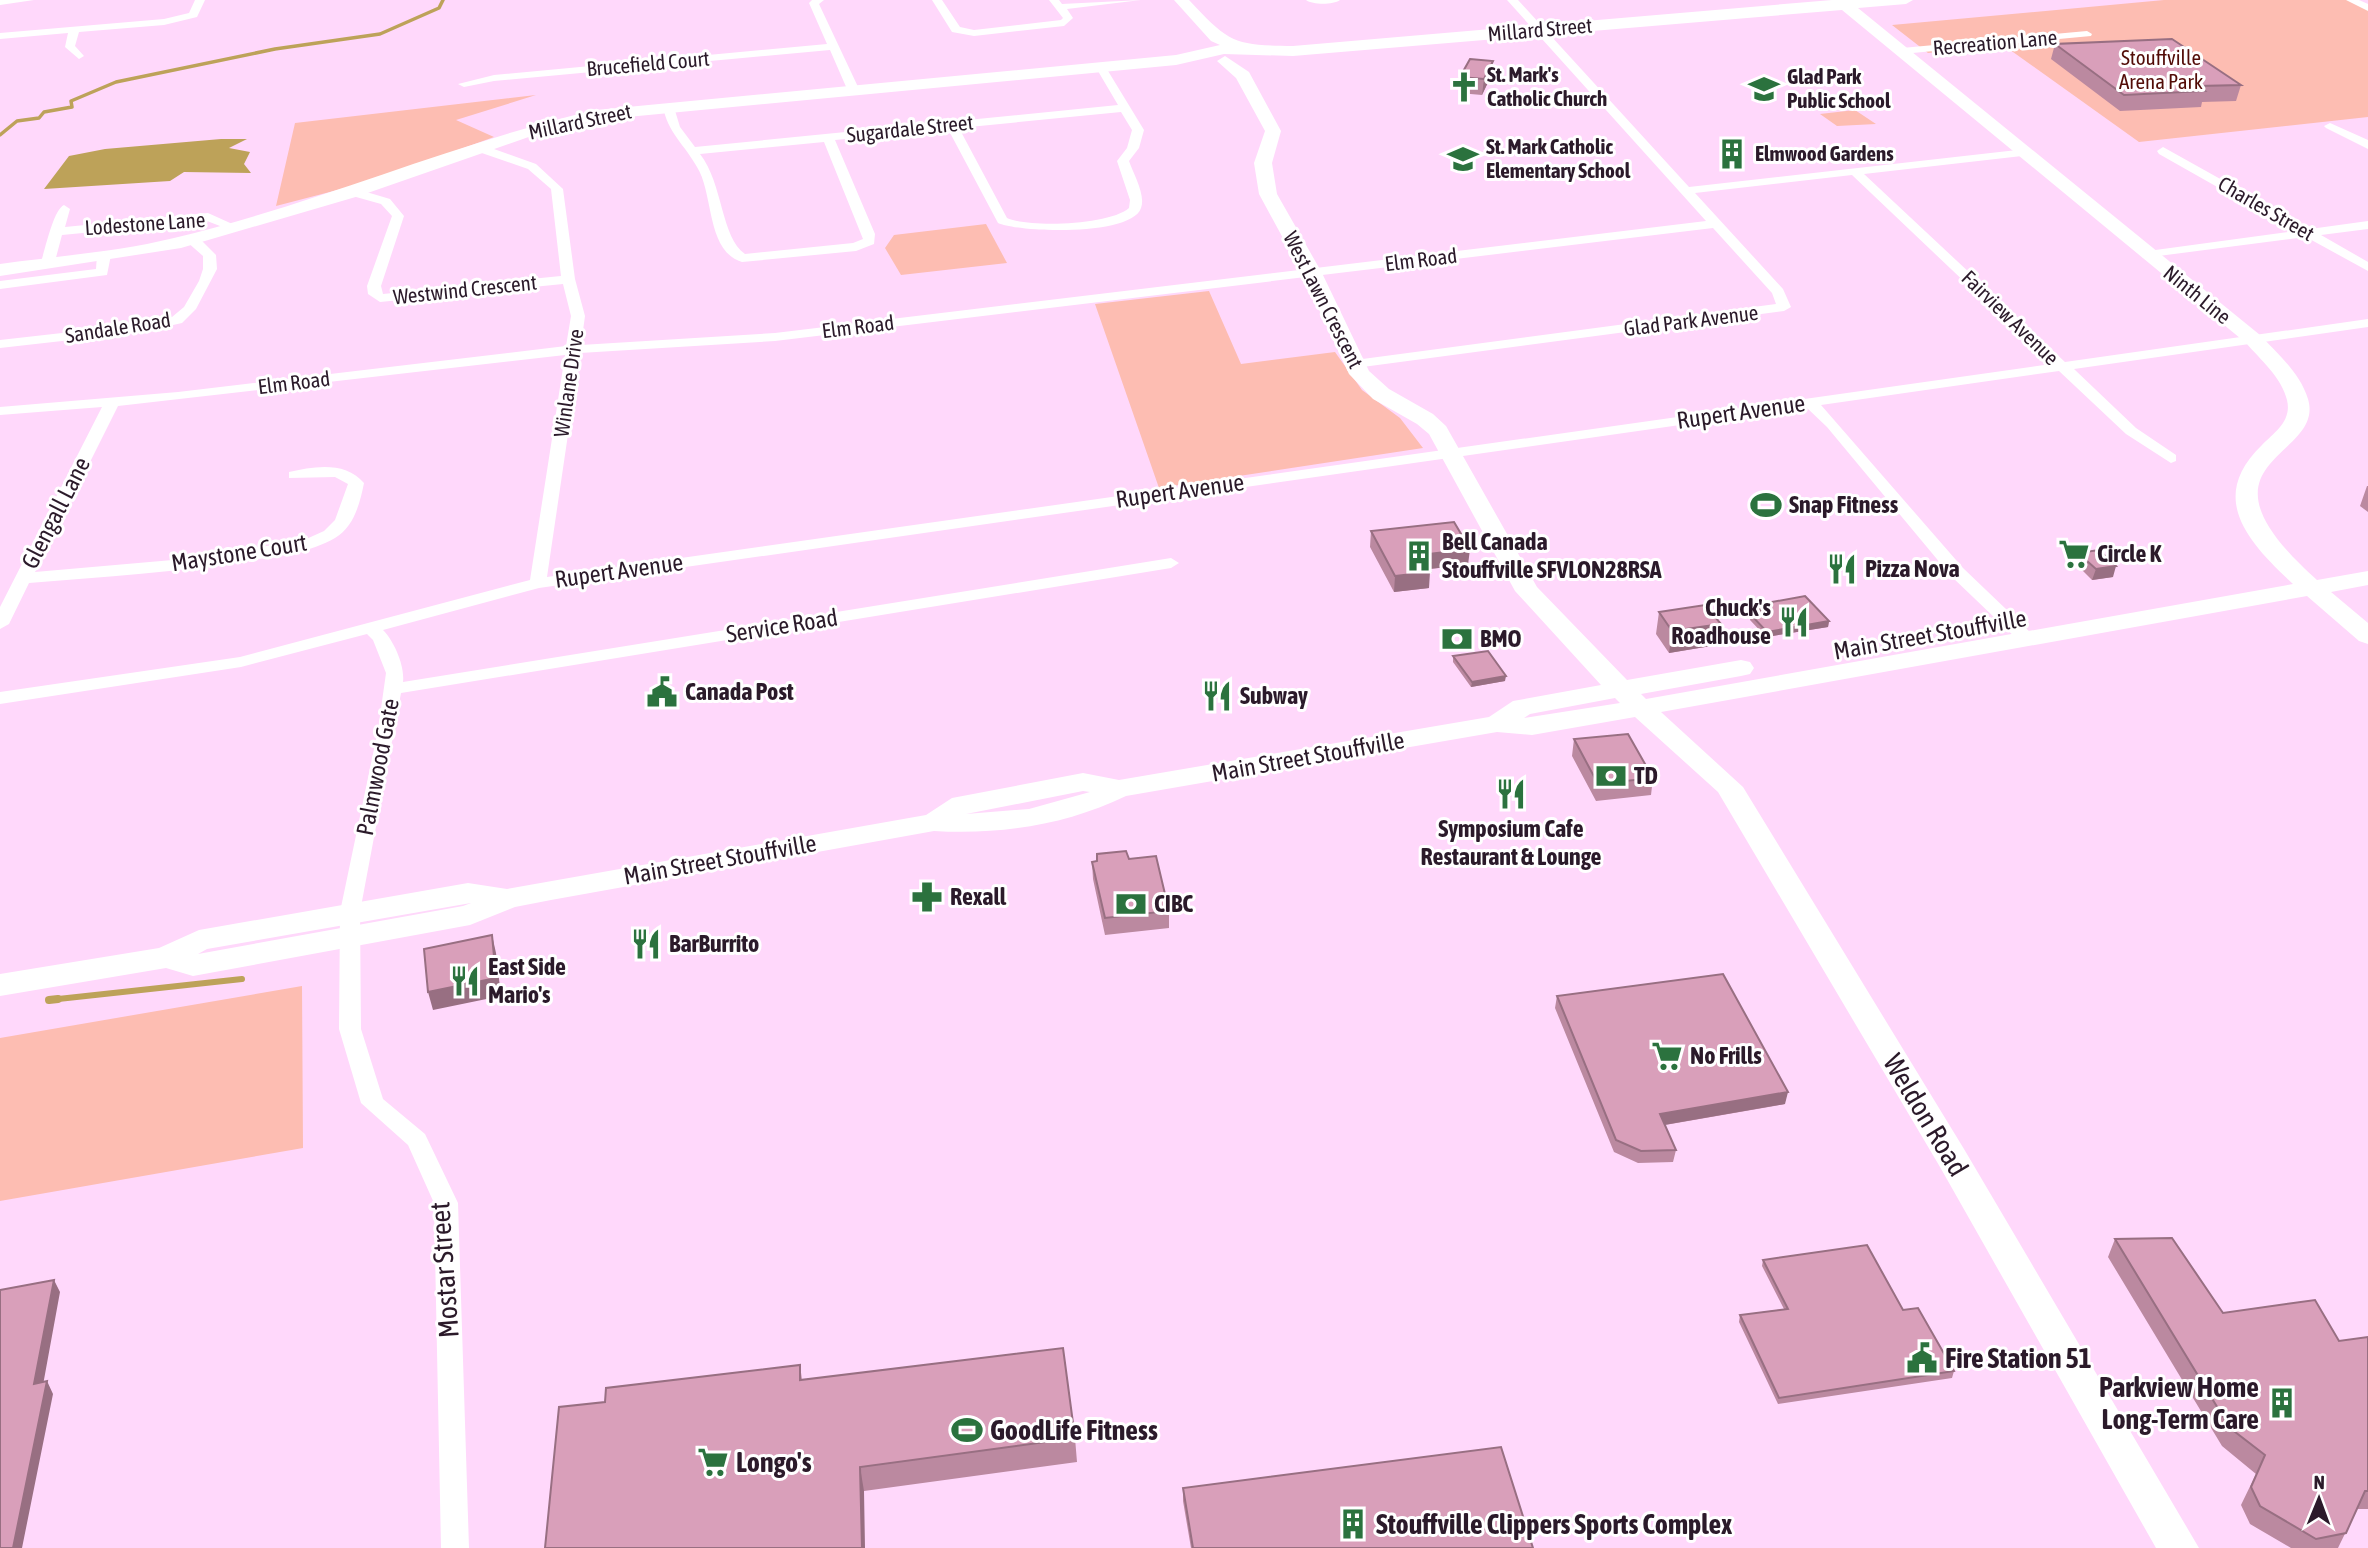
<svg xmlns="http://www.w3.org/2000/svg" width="2368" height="1548" font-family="'Asap Condensed',sans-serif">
<rect width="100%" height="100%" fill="#ffd8fb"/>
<!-- green -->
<path fill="#fdbdb2" d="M2164,0H2358L2368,5V117L2139,142L2006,47L1928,53L1892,25Z
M536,95L456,120L494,137L372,181L276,206L295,123Z
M1855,110L1876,124L1837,126L1820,114Z
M986,224L1007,263L901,275L885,248L894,235Z
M1209,291L1241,364L1335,352L1362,390L1400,418L1423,448L1159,488L1095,304Z
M302,986L303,1148L0,1201V1038Z"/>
<!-- water -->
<path fill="#bda259" d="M221,139H247L229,148L250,152L244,164L251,173L184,172L170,181L44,189L69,156L105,149Z"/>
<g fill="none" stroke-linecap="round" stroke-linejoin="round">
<!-- stream-far2 -->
<path stroke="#bda259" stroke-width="3.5" d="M0,135L17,121L39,118L44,112L72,107L71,101L116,82L275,49L380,34L439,8L443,0"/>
<!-- stream-far1 -->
<path stroke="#bda259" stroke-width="6" d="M49,1000L242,979"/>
<!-- stream -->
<path stroke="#bda259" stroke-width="8" d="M49,1000L58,999"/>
<!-- street -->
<path fill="#fff" fill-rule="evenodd" d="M0,0H34L0,5Z
M195,0H205L197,17L164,25L79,32L75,46L84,56L79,59L65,47L68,33L0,39V33L164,19L189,13Z
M812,0H824L819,4L859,89L857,91L847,89L830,50L494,81L464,87L458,84L494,75L827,44L809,3Z
M932,0H942L960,27L974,30L1061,20L1063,18L1049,0H1059L1062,4L1141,0L1067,9L1073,18L1064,26L974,36L952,32Z
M1306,0H1340C1333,5 1313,5 1306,0Z
M1507,0H1518L1689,187L2026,149V155L2022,156L1864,174L2065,362L2368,319V327L2074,369L2136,428L2176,455V461L2171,463L2126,434L2059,371L1821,405L1963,568L2031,633L2034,637L2025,642L2019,641L1951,576L1827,427L1806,407L539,588L383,630C394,641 405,666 403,682L1171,558L1179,563L1171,568L401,693L360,912L361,1029L383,1099L425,1134L458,1203L469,1548H441L434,1203L408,1145L361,1103L339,1029L340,912L378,730L386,673L373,640L367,634L241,667L0,704V692L240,657L530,580L565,355L118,406L35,572L184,559L304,540L324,531L335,520L348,484L335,477L289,478V472C314,466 346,461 364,483C360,503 354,527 335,538C311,552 279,556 253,560C179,572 104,577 29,583L9,624L0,629V607L102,407L0,415V407L178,392L566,346L571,316L563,284L380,302L368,294L367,286L392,216L381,204L349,195V189L353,188L390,199L404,216L381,286L383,294L561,276L551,189L528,169L476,151V145L480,144L536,164L563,189L575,279L585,316L581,345L775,333L1706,221ZM1852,175L2051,364L547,577L580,353L775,341L1713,228L1772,293L1776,304L1355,360L1348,364L1355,368L1784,311L1791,307L1783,289L1695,193Z
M2346,0H2359L2368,4V11Z
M2087,31L2092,34L2091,36L1902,54L1897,51L1902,48Z
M1100,63L1105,66L1144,130L1139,148L1129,161C1133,173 1146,195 1141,208C1132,236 1021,233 998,223L948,129L835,140L875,234L874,244L856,251L742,262C706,251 714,194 697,167C685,145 667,132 663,106L673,104L680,127L695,147L1118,105L1095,66ZM1121,112L1132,130L1127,148L1117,161L1130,200L1129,208C1110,225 1030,228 1007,218L959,128ZM824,142L863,239L853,243L745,254C721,238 723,183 700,154Z
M2330,123L2368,140V149L2326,128L2324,126Z
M2163,147L2310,229L2368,221V229L2321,235L2368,262V271L2306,237L2143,258L2141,255L2148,251L2295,231L2159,154L2157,151Z
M64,205L70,209L65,227L208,213L239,227L233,231L207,221L62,235L54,265L42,268L40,265C45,251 53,210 64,205Z
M186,235H196L216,255L217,269L196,309L182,323L142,332L0,348V340L142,324L172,317L184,307L199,281L203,269V256L186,241Z
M104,251L111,255L107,275L0,289V281L96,269L97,255Z"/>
<!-- secondary -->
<path fill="#fff" fill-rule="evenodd" d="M1174,0H1189C1230,44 1234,45 1293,46L1832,0H1913L1906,4L1858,8L2260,335C2278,354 2300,373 2308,399C2326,460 2180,458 2317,580L2368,571V585L2331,592L2368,623V644L2359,641L2307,596L1661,712L1743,787L1964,1149L2199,1548H2156L1940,1167L1718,792L1635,717L1532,735L1497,732L1126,796C1066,825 1000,835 934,831L551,900L515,907L470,925L193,976L166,968L0,996V974L159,948L199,930L468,883L507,889L926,815L952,798L1083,773L1119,780L1489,717L1513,701L1601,685L1515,591L1429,434L1417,424L1373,399L1349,374L1302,273L1259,194L1254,163L1265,131L1236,78L1217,61L1225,56L1249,72L1281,131L1272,163L1277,194L1322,273L1369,371L1389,389L1433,414L1446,426L1537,587L1627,680L1741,660L1750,662L1754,668L1750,674L1741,676L1641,694L1646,699L2293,584C2248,542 2207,498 2262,445C2275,432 2292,421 2287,400C2282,378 2260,359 2246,343L1842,10L1293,56L1224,54L1176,65L596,120L540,133L359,196L181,248L0,276V264C57,256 117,252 174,238C317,204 453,143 596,110L1176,55L1220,45L1211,41ZM1615,698L1620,703L1524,718L1530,714ZM1083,791L1090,792L1029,809L966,814ZM471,903L463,906L198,954L207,949Z"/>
</g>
<!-- wall -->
<path fill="#bb89a0" d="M2055,44L2241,85L2236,101L2202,102L2201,107L2120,111L2051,59Z
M1491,76L1482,95L1459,93L1460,77Z
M2367,486H2368V512L2360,506Z
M1371,531L1468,565L1428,569L1429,588L1394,592L1370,547Z
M2078,553L2113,577L2092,580L2075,563Z
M1756,605L1829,621L1828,627L1766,637L1750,620L1751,615L1758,614L1755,610Z
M1659,612L1717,645L1669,653L1656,634Z
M1453,656L1505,681L1471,687L1453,662Z
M1574,739L1653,778L1651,795L1596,801L1572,756Z
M1129,859L1169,911V928L1105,935L1093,879L1092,862Z
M1557,996L1785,1104L1665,1125L1676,1150L1673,1162L1638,1163L1614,1152L1555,1008Z
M2115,1239L2223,1313L2339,1341L2368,1337V1509H2357L2338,1548H2291L2250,1524L2241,1505L2256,1474L2222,1446L2108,1257Z
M1763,1260L1903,1310L1954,1371L1952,1378L1778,1404L1739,1322L1740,1315L1784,1309L1762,1266Z
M800,1365L802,1380L1075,1438L1077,1462L864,1491L605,1402Z
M1183,1488L1533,1548H1191L1183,1501Z"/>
<!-- shaded-wall -->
<path fill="#986f82" d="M1493,61L1491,76L1482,95L1484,79Z
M1470,549L1468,565L1419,570L1420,555Z
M2116,566L2113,577L2092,580L2096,569Z
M1430,572L1429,588L1394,592L1395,576Z
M1829,621L1828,627L1766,637L1767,632Z
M1721,624L1717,645L1669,653L1672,631Z
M1506,676L1505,681L1471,687L1472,682Z
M492,935L496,953L501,996L433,1010L428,992Z
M1788,1092L1785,1104L1658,1126L1660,1114Z
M54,1280L60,1292L41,1396L34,1384Z
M47,1381L53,1394L22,1548H13Z
M860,1467L864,1491L865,1548H862Z"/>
<!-- building -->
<path fill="#d99fba" stroke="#986f82" stroke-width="2" d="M2172,39L2241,85L2199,86L2205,91L2124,95L2055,44Z
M1470,59L1493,61L1484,79L1460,77Z
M1454,522L1470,549L1420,555L1430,572L1395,576L1371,531Z
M2099,550L2116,566L2096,569L2078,553Z
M1805,596L1829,621L1767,632L1751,615L1763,613L1756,605Z
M1705,605L1721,624L1672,631L1659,612Z
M1488,651L1506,676L1472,682L1453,656Z
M1628,734L1653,778L1598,784L1574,739Z
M1126,851L1129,859L1156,856L1169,911L1105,918L1092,862L1097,861V854Z
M492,935L496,978L428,992L424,949Z
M1723,974L1788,1092L1660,1114L1676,1150L1641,1151L1616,1140L1557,996Z
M2172,1238L2223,1313L2315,1300L2339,1341L2368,1337V1491H2365L2346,1533L2316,1539L2260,1506L2251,1487L2265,1455L2230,1428L2115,1239Z
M1867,1245L1903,1310L1918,1308L1954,1371L1779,1398L1740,1315L1788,1309L1763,1260Z
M54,1280L34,1384L47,1381L13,1548H0V1290Z
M1063,1348L1075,1438L860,1467L862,1548H545L559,1407L605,1402L606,1388L800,1365V1380Z
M1501,1447L1533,1548H1193L1183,1488Z"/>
<!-- icons -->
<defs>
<g id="church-bare" transform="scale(2.415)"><path d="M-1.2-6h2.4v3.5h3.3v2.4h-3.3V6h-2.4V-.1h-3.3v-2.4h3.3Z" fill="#2b723e" stroke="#fff" stroke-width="2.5" paint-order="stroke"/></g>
<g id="school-bare" transform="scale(2.415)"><path d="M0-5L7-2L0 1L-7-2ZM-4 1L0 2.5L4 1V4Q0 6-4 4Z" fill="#2b723e" stroke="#fff" stroke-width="2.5" paint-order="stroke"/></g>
<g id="building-bare" transform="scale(2.415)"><path d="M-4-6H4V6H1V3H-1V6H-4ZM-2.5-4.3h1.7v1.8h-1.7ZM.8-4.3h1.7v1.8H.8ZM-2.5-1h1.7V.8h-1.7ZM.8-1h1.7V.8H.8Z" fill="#2b723e" stroke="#fff" stroke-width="2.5" paint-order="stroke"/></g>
<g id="stadium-bare" transform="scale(2.415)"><path d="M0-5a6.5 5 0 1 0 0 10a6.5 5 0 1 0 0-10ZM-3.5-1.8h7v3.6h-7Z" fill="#2b723e" stroke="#fff" stroke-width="2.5" paint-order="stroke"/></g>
<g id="supermarket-bare" transform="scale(2.415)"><path d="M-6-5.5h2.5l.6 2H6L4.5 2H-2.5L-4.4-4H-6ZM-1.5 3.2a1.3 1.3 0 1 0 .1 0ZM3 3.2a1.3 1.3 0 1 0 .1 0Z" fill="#2b723e" stroke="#fff" stroke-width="2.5" paint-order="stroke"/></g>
<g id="restaurant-bare" transform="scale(2.415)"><path d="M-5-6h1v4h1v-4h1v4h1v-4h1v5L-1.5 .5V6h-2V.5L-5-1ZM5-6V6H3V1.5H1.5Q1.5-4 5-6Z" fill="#2b723e" stroke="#fff" stroke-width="2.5" paint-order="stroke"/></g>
<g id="bank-bare" transform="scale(2.415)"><path d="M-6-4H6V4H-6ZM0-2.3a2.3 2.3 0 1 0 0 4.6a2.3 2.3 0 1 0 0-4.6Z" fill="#2b723e" stroke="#fff" stroke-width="2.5" paint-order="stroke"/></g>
<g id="civic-bare" transform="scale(2.415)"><path d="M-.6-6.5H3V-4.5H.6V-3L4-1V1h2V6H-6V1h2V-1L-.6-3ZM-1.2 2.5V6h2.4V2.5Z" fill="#2b723e" stroke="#fff" stroke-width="2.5" paint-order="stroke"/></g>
<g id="pharmacy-bare" transform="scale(2.415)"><path d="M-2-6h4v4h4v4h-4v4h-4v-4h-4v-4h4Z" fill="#2b723e" stroke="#fff" stroke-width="2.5" paint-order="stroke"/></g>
</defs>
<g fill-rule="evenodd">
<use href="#church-bare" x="1464" y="87"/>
<use href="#school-bare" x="1764" y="89"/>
<use href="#building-bare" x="1732" y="154"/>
<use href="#school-bare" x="1463" y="159"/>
<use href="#stadium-bare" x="1766" y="505"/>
<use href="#supermarket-bare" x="2074" y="554"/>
<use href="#building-bare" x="1419" y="556"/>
<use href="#restaurant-bare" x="1842" y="569"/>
<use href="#restaurant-bare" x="1794" y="622"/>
<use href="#bank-bare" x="1457" y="639"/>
<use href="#civic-bare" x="662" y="692"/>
<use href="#restaurant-bare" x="1217" y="696"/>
<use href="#bank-bare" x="1611" y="776"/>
<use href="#restaurant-bare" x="1511" y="794"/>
<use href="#pharmacy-bare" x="927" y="897"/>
<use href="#bank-bare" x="1131" y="904"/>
<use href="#restaurant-bare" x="646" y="944"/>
<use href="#restaurant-bare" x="465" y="981"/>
<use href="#supermarket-bare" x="1667" y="1056"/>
<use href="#civic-bare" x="1922" y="1358"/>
<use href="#building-bare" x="2282" y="1403"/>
<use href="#stadium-bare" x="967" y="1430"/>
<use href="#supermarket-bare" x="713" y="1462"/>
<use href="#building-bare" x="1353" y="1524"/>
</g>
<g text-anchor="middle" stroke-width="6" stroke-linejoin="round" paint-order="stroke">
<!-- far-street labels -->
<g font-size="21" fill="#2b1a2a" stroke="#fff">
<text transform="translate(1540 30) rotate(-5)" y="7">Millard Street</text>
<text transform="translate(1995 43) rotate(-5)" y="7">Recreation Lane</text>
<text transform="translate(648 64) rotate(-5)" y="7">Brucefield Court</text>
<text transform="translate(580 122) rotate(-12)" y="7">Millard Street</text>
<text transform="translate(910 129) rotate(-6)" y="7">Sugardale Street</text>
<text transform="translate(2266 209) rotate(30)" y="7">Charles Street</text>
<text transform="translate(145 224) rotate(-4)" y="7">Lodestone Lane</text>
<text transform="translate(1421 260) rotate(-7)" y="7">Elm Road</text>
<text transform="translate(465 290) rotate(-6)" y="7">Westwind Crescent</text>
<text transform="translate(2197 295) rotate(39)" y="7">Ninth Line</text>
<text transform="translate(1323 300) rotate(63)" y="7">West Lawn Crescent</text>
<text transform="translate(2010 318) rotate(44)" y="7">Fairview Avenue</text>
<text transform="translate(1691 321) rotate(-7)" y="7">Glad Park Avenue</text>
<text transform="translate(858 327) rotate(-7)" y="7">Elm Road</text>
<text transform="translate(118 328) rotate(-9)" y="7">Sandale Road</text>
<text transform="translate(294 383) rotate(-7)" y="7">Elm Road</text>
<text transform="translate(569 383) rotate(-82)" y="7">Winlane Drive</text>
</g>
<!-- far-park labels -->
<g font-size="21" fill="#520c07" stroke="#fff">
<text x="2161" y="65">Stouffville<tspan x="2161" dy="24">Arena Park</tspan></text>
</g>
<!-- far-poi labels -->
<g font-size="21" font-weight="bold" fill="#2b1a2a" stroke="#fff" text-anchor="start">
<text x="1487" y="82">St. Mark's<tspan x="1487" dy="24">Catholic Church</tspan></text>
<text x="1787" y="84">Glad Park<tspan x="1787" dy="24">Public School</tspan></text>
<text x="1486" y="154">St. Mark Catholic<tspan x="1486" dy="24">Elementary School</tspan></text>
<text x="1755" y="161">Elmwood Gardens</text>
</g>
<!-- street labels -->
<g font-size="24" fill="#2b1a2a" stroke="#fff">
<text transform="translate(1741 412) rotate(-8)" y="8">Rupert Avenue</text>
<text transform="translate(1180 491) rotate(-8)" y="8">Rupert Avenue</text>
<text transform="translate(56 513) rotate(-63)" y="8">Glengall Lane</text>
<text transform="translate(239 553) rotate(-9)" y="8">Maystone Court</text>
<text transform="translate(619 571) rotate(-8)" y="8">Rupert Avenue</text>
<text transform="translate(782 626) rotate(-9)" y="8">Service Road</text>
<text transform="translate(1930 635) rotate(-10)" y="8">Main Street Stouffville</text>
<text transform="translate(1308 757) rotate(-10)" y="8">Main Street Stouffville</text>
<text transform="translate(378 767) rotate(-79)" y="8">Palmwood Gate</text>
<text transform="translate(720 860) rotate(-10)" y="8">Main Street Stouffville</text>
</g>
<!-- poi labels -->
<g font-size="24" font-weight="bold" fill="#2b1a2a" stroke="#fff" text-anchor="start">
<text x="1789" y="513">Snap Fitness</text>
<text x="1442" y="550">Bell Canada<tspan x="1442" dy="28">Stouffville SFVLON28RSA</tspan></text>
<text x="2097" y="562">Circle K</text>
<text x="1865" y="577">Pizza Nova</text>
<text x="1771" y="616" text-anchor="end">Chuck's<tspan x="1771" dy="28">Roadhouse</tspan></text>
<text x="1480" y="647">BMO</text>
<text x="685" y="700">Canada Post</text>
<text x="1240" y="704">Subway</text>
<text x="1634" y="784">TD</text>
<text x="1511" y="837" text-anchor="middle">Symposium Cafe<tspan x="1511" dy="28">Restaurant &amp; Lounge</tspan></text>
<text x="950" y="905">Rexall</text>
<text x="1154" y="912">CIBC</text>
<text x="669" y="952">BarBurrito</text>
<text x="488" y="975">East Side<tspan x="488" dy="28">Mario's</tspan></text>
<text x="1690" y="1064">No Frills</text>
</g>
<!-- near-street labels -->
<g font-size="28" fill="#2b1a2a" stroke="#fff">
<text transform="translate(1926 1115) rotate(59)" y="10">Weldon Road</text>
<text transform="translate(444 1270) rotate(-94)" y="10">Mostar Street</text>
</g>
<!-- near-poi labels -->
<g font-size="28" font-weight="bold" fill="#2b1a2a" stroke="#fff" text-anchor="start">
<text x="1945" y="1368">Fire Station 51</text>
<text x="2259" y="1397" text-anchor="end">Parkview Home<tspan x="2259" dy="32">Long-Term Care</tspan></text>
<text x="990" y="1440">GoodLife Fitness</text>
<text x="736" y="1472">Longo's</text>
<text x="1376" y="1534">Stouffville Clippers Sports Complex</text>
</g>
</g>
<!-- north arrow -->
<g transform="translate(2319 1499) rotate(1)" stroke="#ffffff" stroke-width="5" paint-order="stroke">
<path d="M0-5L12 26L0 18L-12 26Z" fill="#2b1a2a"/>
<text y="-10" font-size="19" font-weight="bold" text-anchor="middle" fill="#2b1a2a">N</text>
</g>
</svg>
